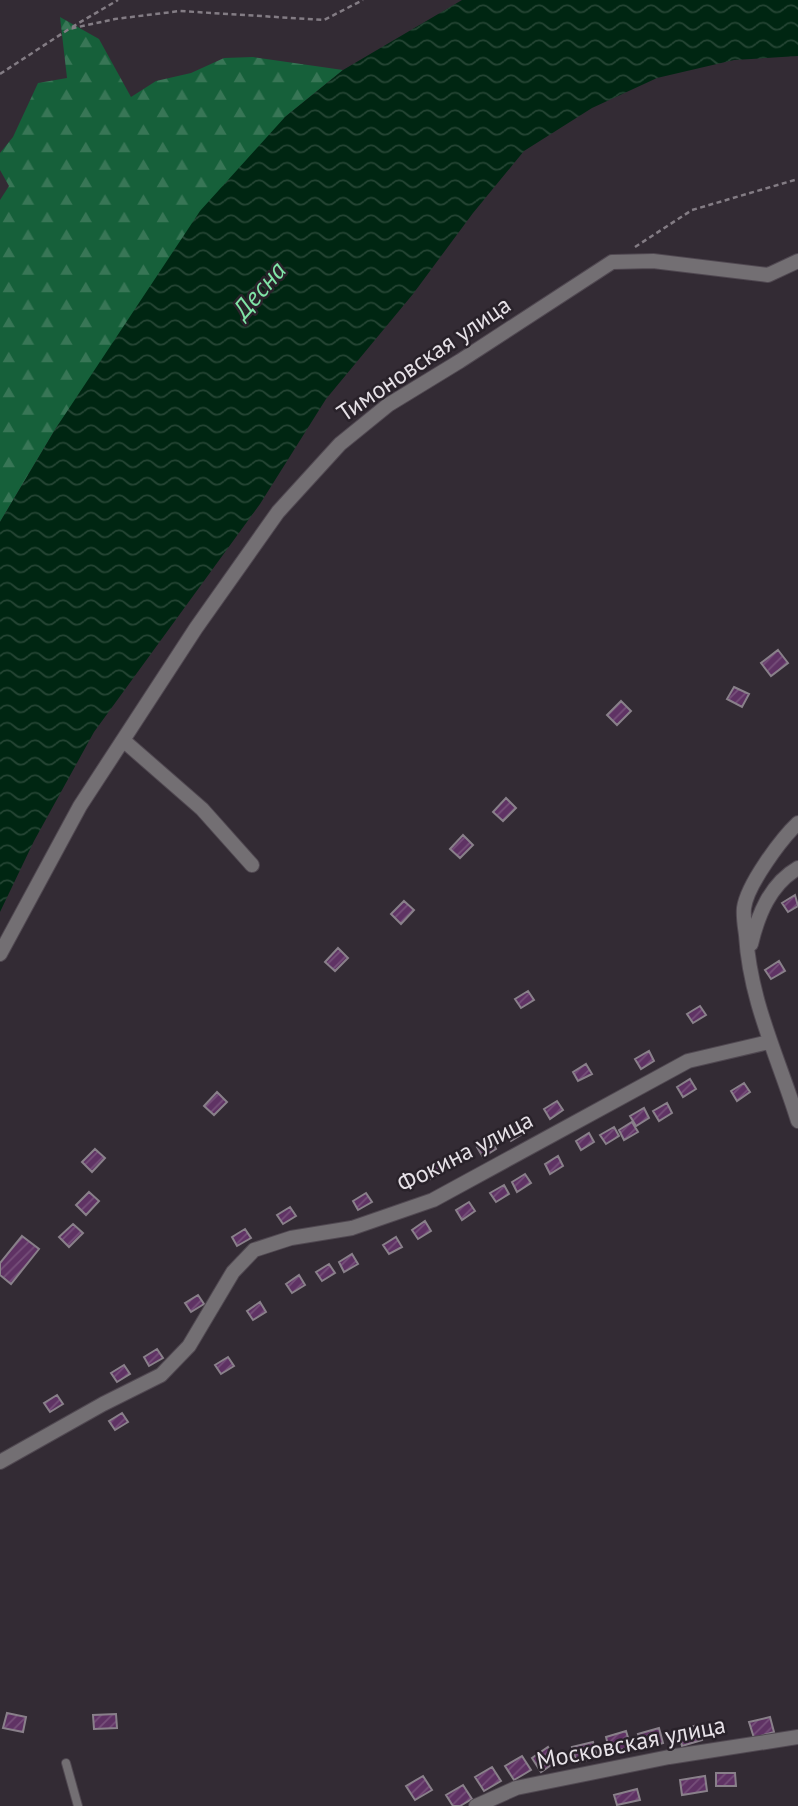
<svg xmlns="http://www.w3.org/2000/svg" width="798" height="1806" font-family="'PT Sans',sans-serif">
<defs>
<pattern id="forest-firs" width="22" height="20" patternUnits="userSpaceOnUse" patternTransform="scale(1.75)"><rect width="22" height="20" fill="#16603a"/><path d="M5 1l3.5 6h-7zM16 11l3.5 6h-7z" fill="#387656"/></pattern>
<pattern id="water-waves" width="16" height="10" patternUnits="userSpaceOnUse" patternTransform="scale(1.75)"><rect width="16" height="10" fill="#002612"/><path d="M0 5q4-4 8 0t8 0" fill="none" stroke="#254534"/></pattern>
<pattern id="building-hatch" width="6" height="6" patternUnits="userSpaceOnUse" patternTransform="scale(1.75)"><rect width="6" height="6" fill="#5f3264"/><path d="M-1 1l2-2M0 6l6-6M5 7l2-2" fill="none" stroke="#764f7a"/></pattern>
</defs>
<rect width="100%" height="100%" fill="#332b34"/>
<!-- forest -->
<path fill="url(#forest-firs)" d="M60,17L99,39L131,97L156,81L191,73L224,58L253,57L343,70L285,117L56,428L0,522V200L9,186L0,170V153L13,137L38,83L67,78Z"/>
<!-- water -->
<path fill="url(#water-waves)" d="M462,0H798V56L734,60L657,78L592,108L524,151L473,213L413,294L326,399L260,504L94,732L34,841L0,912V522L56,428L200,211L285,117L343,70Z"/>
<!-- building -->
<path fill="url(#building-hatch)" stroke="#89808a" stroke-width="2" d="M778,650L788,663L771,676L761,663Z
M734,687L749,694L742,707L727,699Z
M621,701L631,711L617,725L607,715Z
M506,798L516,808L503,821L493,812Z
M463,835L473,845L460,858L450,849Z
M795,895L798,906L788,912L782,903Z
M404,901L414,910L401,924L391,914Z
M338,948L348,958L335,971L325,962Z
M779,961L785,971L771,979L765,970Z
M528,991L534,1000L521,1008L515,999Z
M700,1006L706,1015L693,1023L687,1014Z
M649,1051L654,1061L641,1069L635,1059Z
M586,1064L592,1074L578,1081L573,1072Z
M690,1079L696,1089L683,1097L677,1087Z
M744,1083L750,1092L737,1101L731,1091Z
M217,1092L227,1102L214,1115L204,1106Z
M557,1101L563,1110L550,1119L544,1109Z
M667,1103L672,1113L659,1121L653,1111Z
M644,1108L649,1118L636,1126L630,1116Z
M632,1122L638,1132L624,1140L619,1130Z
M518,1124L524,1133L511,1141L505,1132Z
M614,1127L619,1136L606,1144L600,1135Z
M589,1133L594,1142L581,1150L576,1141Z
M490,1139L496,1149L483,1157L477,1147Z
M95,1149L105,1158L92,1172L82,1162Z
M558,1156L563,1166L550,1174L545,1164Z
M438,1162L444,1171L431,1179L425,1170Z
M525,1174L531,1183L517,1192L512,1182Z
M504,1185L509,1194L496,1202L490,1193Z
M89,1192L99,1201L86,1215L76,1205Z
M366,1193L372,1202L358,1210L353,1201Z
M469,1202L475,1211L462,1220L456,1210Z
M290,1207L296,1216L283,1224L277,1215Z
M425,1221L431,1231L418,1239L412,1230Z
M73,1224L83,1233L69,1247L59,1237Z
M245,1229L251,1238L237,1246L232,1237Z
M22,1236L39,1249L11,1284L0,1275V1263Z
M396,1237L402,1247L389,1254L383,1245Z
M352,1254L358,1264L344,1272L339,1262Z
M329,1264L335,1273L322,1281L316,1272Z
M299,1275L305,1285L292,1293L286,1284Z
M198,1295L204,1304L191,1312L185,1303Z
M260,1302L266,1312L253,1320L247,1311Z
M157,1349L163,1358L149,1366L144,1357Z
M228,1357L234,1366L221,1374L215,1365Z
M124,1365L130,1374L117,1382L111,1373Z
M57,1395L63,1404L50,1412L44,1403Z
M122,1413L128,1422L115,1430L109,1421Z
M7,1713L26,1717L23,1732L3,1728Z
M116,1714L117,1728L94,1729L93,1715Z
M770,1717L774,1732L754,1738L749,1722Z
M698,1725L702,1740L682,1746L678,1730Z
M659,1728L663,1743L643,1749L638,1734Z
M626,1731L631,1747L610,1753L606,1737Z
M593,1742L597,1757L577,1763L572,1747Z
M548,1747L557,1761L541,1772L532,1758Z
M522,1756L531,1770L514,1780L505,1766Z
M492,1767L501,1781L484,1791L475,1777Z
M716,1773H735L736,1786H716Z
M423,1776L432,1790L415,1800L406,1786Z
M705,1776L707,1791L682,1795L680,1780Z
M463,1785L472,1799L460,1806H453L446,1795Z
M637,1789L640,1800L617,1805L614,1795Z"/>
<g fill="none" stroke-linecap="round" stroke-linejoin="round">
<!-- service casing -->
<g stroke="#504851" stroke-width="10">
<path id="service" d="M66,1763L78,1806"/>
</g>
<!-- minor casing -->
<g stroke="#504851" stroke-width="16">
<path id="minor" d="M123,740L202,809L252,865
M798,823C781,839 747,885 744,908C743,917 745,927 746,935C750,1002 779,1059 798,1121
M751,944C758,915 770,884 798,868
M0,954L80,806L196,628L278,512L340,444L388,405L460,361L612,262L653,261L768,275L798,261
M0,1462L103,1404L161,1375L189,1346L233,1272L254,1250L291,1238L352,1228L433,1200L688,1061L769,1042"/>
</g>
<!-- tertiary casing -->
<g stroke="#504851" stroke-width="16">
<path id="tertiary" d="M476,1806L516,1788L669,1757L798,1737"/>
</g>
<!-- path -->
<path stroke="#837c84" stroke-width="2.5" stroke-dasharray="5 3.5" stroke-linecap="butt" d="M72,27L118,0
M0,74L69,29L115,19L180,11L324,20L363,0
M635,247L692,210L798,179"/>
<!-- service -->
<use href="#service" stroke="#736f73" stroke-width="8"/>
<!-- minor -->
<use href="#minor" stroke="#736f73" stroke-width="14"/>
<!-- tertiary -->
<use href="#tertiary" stroke="#736f73" stroke-width="14"/>
</g>
<g text-anchor="middle" stroke-width="5" stroke-linejoin="round" paint-order="stroke">
<!-- street labels -->
<g font-size="24" fill="#e6e1e7" stroke="#29222a">
<text transform="translate(424 359) rotate(-34)" y="8">Тимоновская улица</text>
<text transform="translate(465 1152) rotate(-27)" y="8">Фокина улица</text>
<text transform="translate(631 1743) rotate(-11)" y="8">Московская улица</text>
</g>
<!-- water labels -->
<g font-size="26" font-style="italic" fill="#80e4a7" stroke="#29222a">
<text transform="translate(259 290) rotate(-49)" y="9">Десна</text>
</g>
</g>
</svg>
